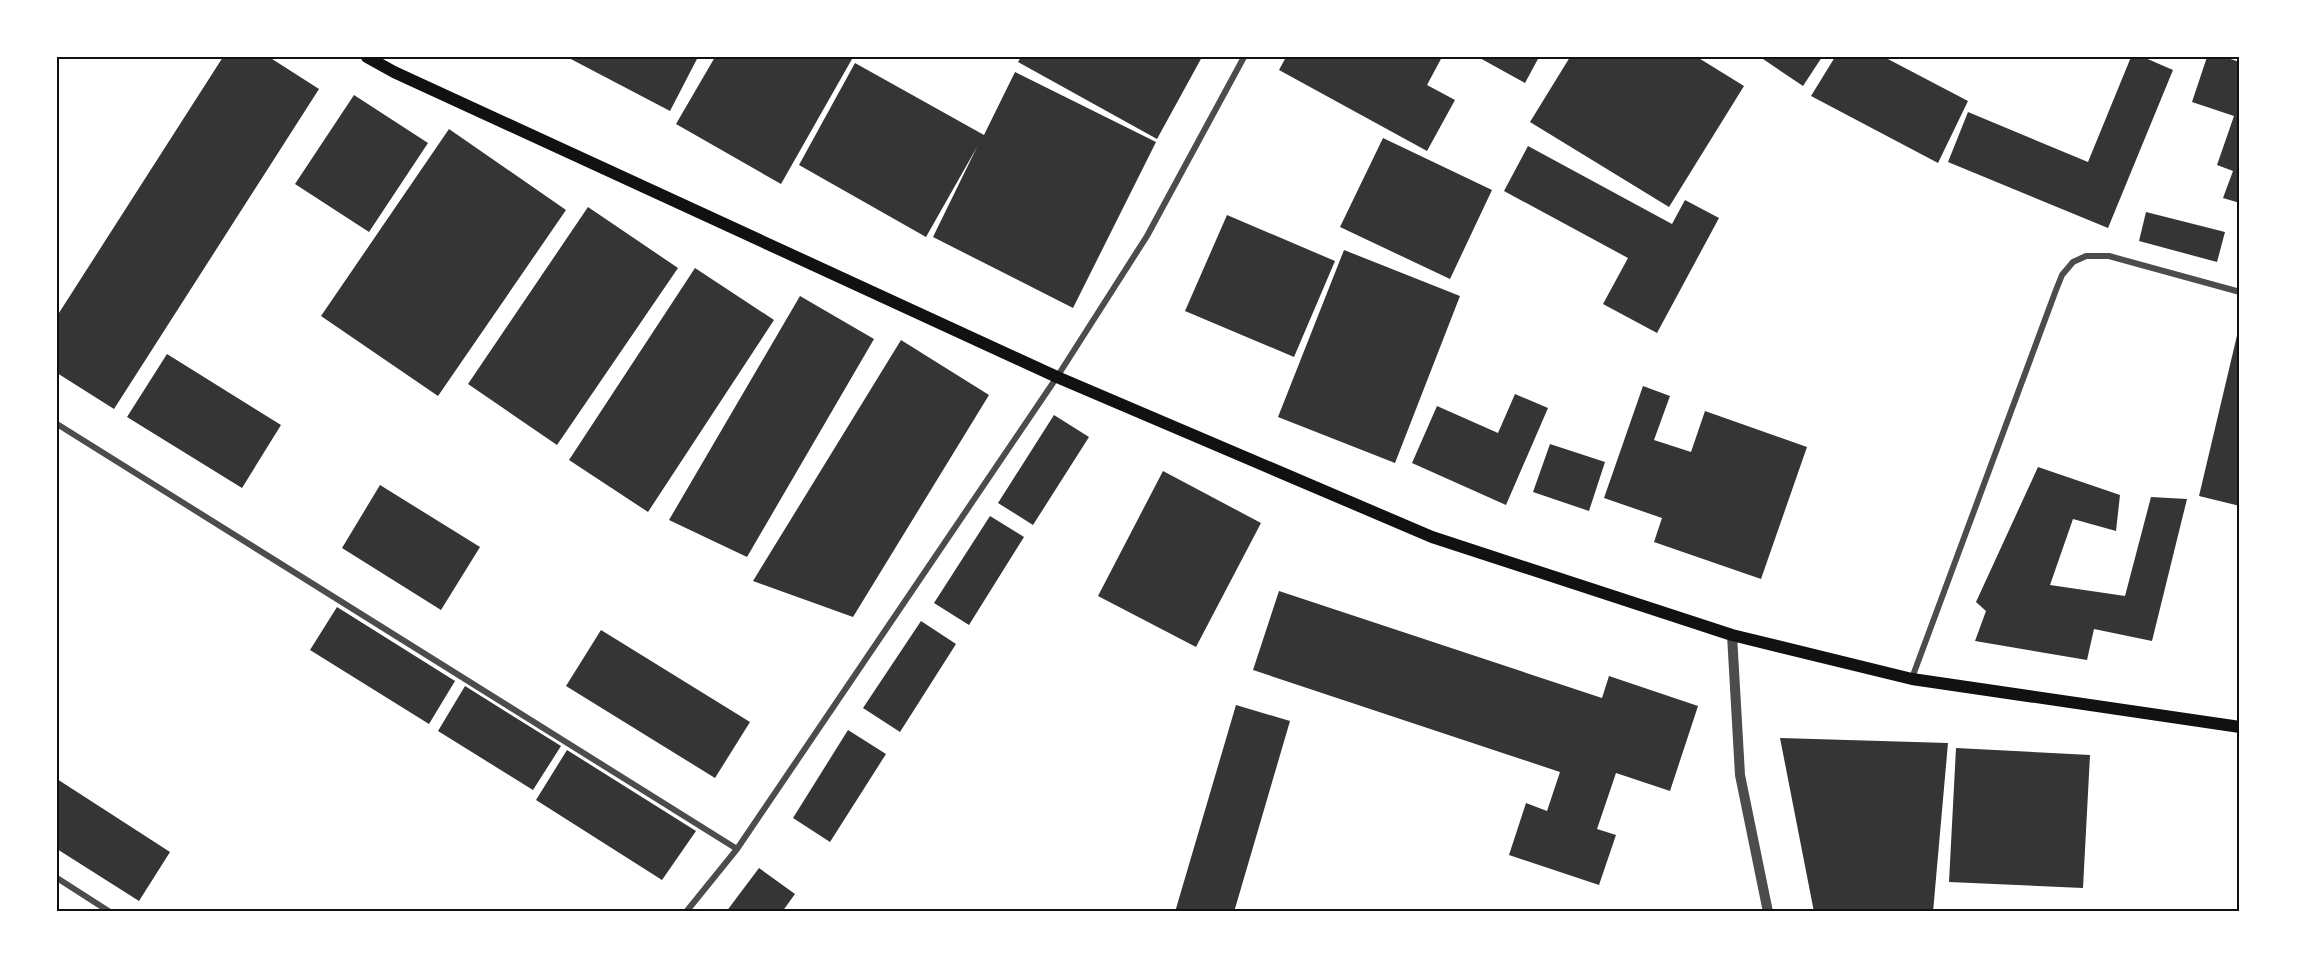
<svg xmlns="http://www.w3.org/2000/svg" width="2297" height="969" font-family="'Fira Sans',sans-serif">
<rect width="100%" height="100%" fill="#fff"/>
<!-- building -->
<path fill="#353535" d="M223,57H269L319,89L114,409L57,373V316Z
M567,57H698L670,111Z
M715,57H848L852,59L781,184L676,124Z
M1021,57H1202L1157,139L1018,62Z
M1286,57H1442L1427,85L1455,100L1427,151L1279,70Z
M1478,57H1539L1525,83Z
M1570,57H1697L1744,86L1669,207L1530,122Z
M1760,57H1822L1803,86Z
M1835,57H1884L1968,101L1938,163L1811,96Z
M2131,57H2143L2173,70L2108,228L1948,162L1968,112L2088,162Z
M2207,57H2224L2240,62V203L2223,198L2233,171L2217,165L2234,116L2192,102Z
M855,63L984,135L1015,72L1156,142L1073,308L933,237L977,147L926,237L799,165Z
M354,95L428,143L369,232L295,184Z
M449,129L566,210L438,396L321,316Z
M1383,138L1492,190L1450,279L1340,227Z
M1528,146L1672,224L1685,200L1719,218L1657,333L1603,304L1628,258L1504,191Z
M588,207L678,268L557,445L468,384Z
M2146,212L2225,232L2217,262L2139,241Z
M1227,215L1335,261L1294,357L1185,311Z
M1344,250L1460,296L1395,463L1278,417Z
M695,268L774,320L648,512L569,460Z
M800,296L874,339L747,557L669,520Z
M2239,327L2240,328V506L2199,496Z
M901,340L989,395L853,617L753,581Z
M167,354L281,425L242,488L127,417Z
M1643,386L1670,396L1654,440L1691,452L1705,411L1807,447L1761,579L1654,542L1662,518L1604,498Z
M1515,394L1548,408L1506,505L1412,463L1437,406L1498,433Z
M1054,415L1089,437L1033,525L998,503Z
M1550,444L1605,462L1589,511L1533,492Z
M2038,467L2120,495L2116,531L2073,519L2050,585L2125,596L2151,497L2187,499L2152,641L2094,629L2087,660L1975,641L1986,611L1976,602Z
M1163,471L1261,523L1196,647L1098,596Z
M380,485L480,547L441,610L342,548Z
M990,516L1024,537L969,625L934,603Z
M1279,591L1602,698L1609,676L1698,706L1670,791L1616,773L1597,829L1616,835L1599,885L1509,855L1526,803L1547,811L1560,772L1253,670Z
M337,607L455,681L429,724L310,650Z
M921,621L956,644L900,732L863,708Z
M601,630L750,722L715,778L566,686Z
M465,686L561,746L533,790L438,731Z
M1236,705L1290,721L1234,912H1175Z
M848,730L886,754L830,842L793,818Z
M1780,738L1948,743L1933,912H1814Z
M1956,748L2090,755L2083,888L1949,882Z
M567,750L696,831L662,880L536,800Z
M57,779L170,852L139,901L57,849Z
M759,868L795,894L782,912H726Z"/>
<g fill="none" stroke-linecap="round" stroke-linejoin="round">
<!-- minor -->
<path stroke="#4c4c4c" stroke-width="6" d="M57,424L737,849
M1912,678L2056,290L2062,275L2073,262L2086,256H2109L2240,292
M57,878L110,912
M686,912L737,849L1057,377L1147,236L1244,57"/>
<!-- tertiary -->
<path stroke="#4c4c4c" stroke-width="10" d="M1732,635L1740,775L1768,912"/>
<!-- secondary -->
<path stroke="#111" stroke-width="12" d="M367,57L394,72L1057,377L1432,537L1732,635L1912,679L2240,727"/>
</g>
<!-- border -->
<rect width="2297" height="969" fill="none" stroke="#ffffff" stroke-width="117"/>
<rect x="58" y="58" width="2180" height="852" fill="none" stroke="#111" stroke-width="2"/>
</svg>
